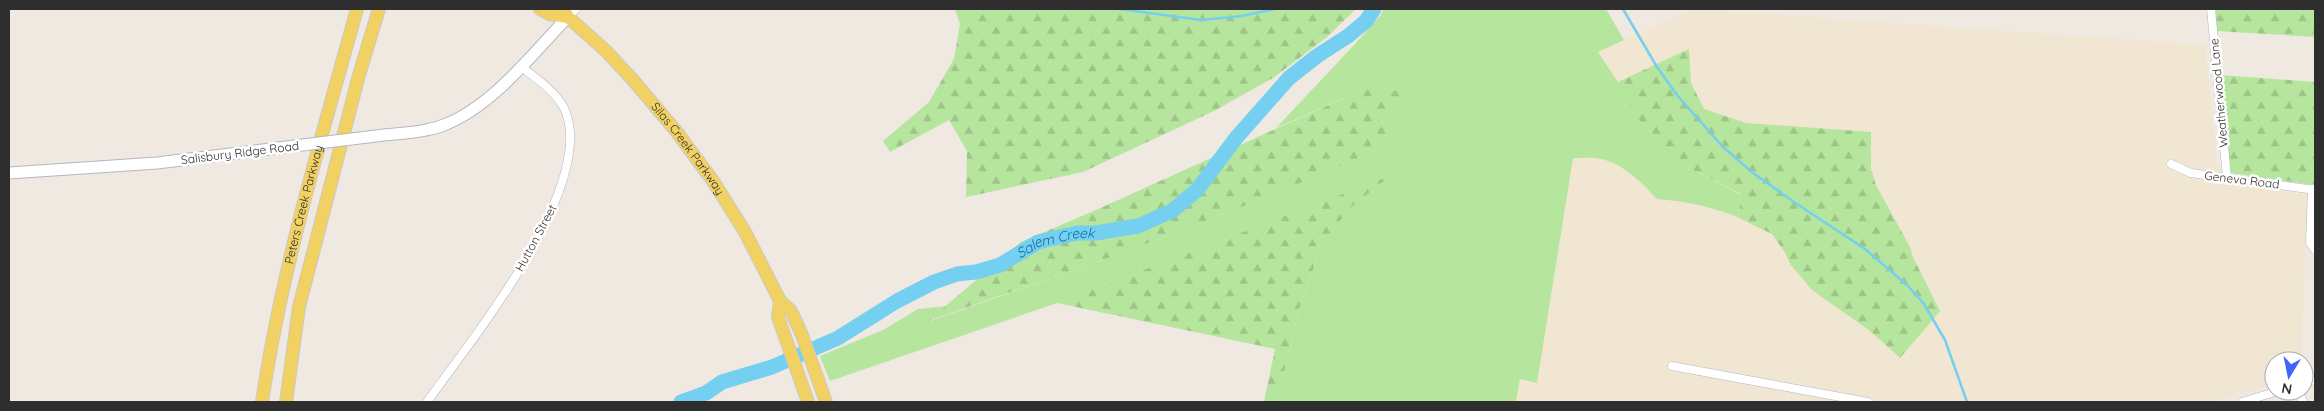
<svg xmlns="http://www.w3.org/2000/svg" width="2324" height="411" font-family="Quicksand,sans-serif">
<defs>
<pattern id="forest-firs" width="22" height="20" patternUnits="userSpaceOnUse" patternTransform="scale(1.25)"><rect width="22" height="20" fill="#b6e59e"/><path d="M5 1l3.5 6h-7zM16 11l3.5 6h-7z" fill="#9dc588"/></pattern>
</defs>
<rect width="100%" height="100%" fill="#efe9e1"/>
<!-- education -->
<path fill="#f0e6d1" d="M1694,9L2205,45L2219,182L2307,195L2301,361H2274V384L2214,402H1516L1520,379L1537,382L1573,158H1600L1623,168L1640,181L1657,199L1679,200L1693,205L1723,210L1739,218L1622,89L1598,52Z"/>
<!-- grass -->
<path fill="#b6e59e" d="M1384,9H1606L1624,40L1598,52L1662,149L1678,166L1698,172L1741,195L1739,218C1715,207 1684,201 1657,199C1642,183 1624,164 1601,159C1593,157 1582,158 1573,158L1537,383L1520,379L1516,402H1277L1299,310L1321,246L1349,209L1388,177L1057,303L830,381L820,356L883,330L918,309L947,306L930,321L1114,256L1275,194L1381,148L1362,90L1276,128L1354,45L1380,16Z"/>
<!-- forest -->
<path fill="url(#forest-firs)" d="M955,9H1356L1327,37L1273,78L1214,111L1083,172L966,197L967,151L949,120L890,152L883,141L929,102L954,59L960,24Z
M2215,9H2315V37L2217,31Z
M1689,49L1691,83L1704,109L1746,123L1871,132V169L1876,185L1911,249L1912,255L1940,311L1900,358L1869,330L1812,290L1790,264L1786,254L1772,234L1739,218L1741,194L1698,172L1678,166L1662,149L1649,130L1644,129L1618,82Z
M2220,75L2315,82V185L2230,173Z
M1362,90L1401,91L1381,148L1275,194L1114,256L928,321L1021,242L1096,210Z
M1390,176L1349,209L1321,246L1299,310L1277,402H1264L1275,349L1057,303Z"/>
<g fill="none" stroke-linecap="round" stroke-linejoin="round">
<!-- stream -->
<path stroke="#75cff0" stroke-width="2.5" d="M1120,9L1201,20L1242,16L1275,9
M1623,9L1657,67L1677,95L1722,146L1753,173L1794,202L1865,249L1908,286L1924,304L1945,340L1967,402"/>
<!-- river -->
<path stroke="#75cff0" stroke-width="15" id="s1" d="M681,402L706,393L722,382L772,367L838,338L897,301L934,282L957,274L976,272L1000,265L1038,242L1077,233H1096L1138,226L1172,211L1197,190L1236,138L1289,78L1317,56L1348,36L1366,21L1374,9"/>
<!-- street casing -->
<g stroke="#b4b7c1" stroke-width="9">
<path id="street" d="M2211,9L2227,177
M568,17L576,9
M2171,164L2191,173L2315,190
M2312,189L2310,243L2315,250
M1672,366L1868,402
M2304,383L2315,380
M2298,391L2303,402
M427,402C469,343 600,183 564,108C556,92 535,77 520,66
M2242,402L2278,391"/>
</g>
<!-- secondary casing -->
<g stroke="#b4b7c1" stroke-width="13">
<path id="secondary" d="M376,136C399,133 423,133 444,125C493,106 532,54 568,17
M9,173L157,163L278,148"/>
</g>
<!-- primary casing -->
<g stroke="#c9c9c9" stroke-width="14">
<g id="primary">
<path d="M540,9L549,14L568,17"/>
<path id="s2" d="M563,9L568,17L606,51L633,80L676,131L713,181L745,232L780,301L791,311L802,335L826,402"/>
<path d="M780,301L778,317L808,402"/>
<path id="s3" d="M262,402C282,268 321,139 357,9"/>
<path d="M286,402L299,307L359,75L379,9"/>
</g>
</g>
<!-- street -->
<use href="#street" stroke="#fff" stroke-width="8"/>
<!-- secondary -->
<use href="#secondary" stroke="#fff" stroke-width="11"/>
<!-- primary -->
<use href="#primary" stroke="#f2d163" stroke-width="12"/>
<!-- secondary-bridge casing -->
<g stroke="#b4b7c1" stroke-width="13" stroke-linecap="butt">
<path id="secondary-bridge" d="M278,148L376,136"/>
</g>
<!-- secondary-bridge -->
<use href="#secondary-bridge" stroke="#fff" stroke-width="11"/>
</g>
<g text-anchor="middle" stroke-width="5" stroke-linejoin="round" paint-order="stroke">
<!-- street labels -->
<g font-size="12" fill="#2e2e2e" stroke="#fff">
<text transform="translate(2219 93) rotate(-95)" y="4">Weatherwood Lane</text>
<text dy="4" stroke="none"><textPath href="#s2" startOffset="188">Silas Creek Parkway</textPath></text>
<text transform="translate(240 153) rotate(-7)" y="4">Salisbury Ridge Road</text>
<text transform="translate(2242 180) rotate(7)" y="4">Geneva Road</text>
<text dy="4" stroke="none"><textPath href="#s3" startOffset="202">Peters Creek Parkway</textPath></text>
<text transform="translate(536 238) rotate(-62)" y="4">Hutton Street</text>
</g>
<!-- water labels -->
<g font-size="14" font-style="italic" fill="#0d6fa3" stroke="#fff">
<text dy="5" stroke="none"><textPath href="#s1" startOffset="411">Salem Creek</textPath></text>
</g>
</g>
<!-- border -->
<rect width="2324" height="411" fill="none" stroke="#2e2e2e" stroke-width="20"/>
<!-- north arrow -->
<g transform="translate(2289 376) rotate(190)"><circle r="24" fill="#ffffff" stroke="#ababab"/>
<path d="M0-4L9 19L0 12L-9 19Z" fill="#4264fb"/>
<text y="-8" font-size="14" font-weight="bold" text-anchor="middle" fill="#2e2e2e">N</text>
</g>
</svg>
